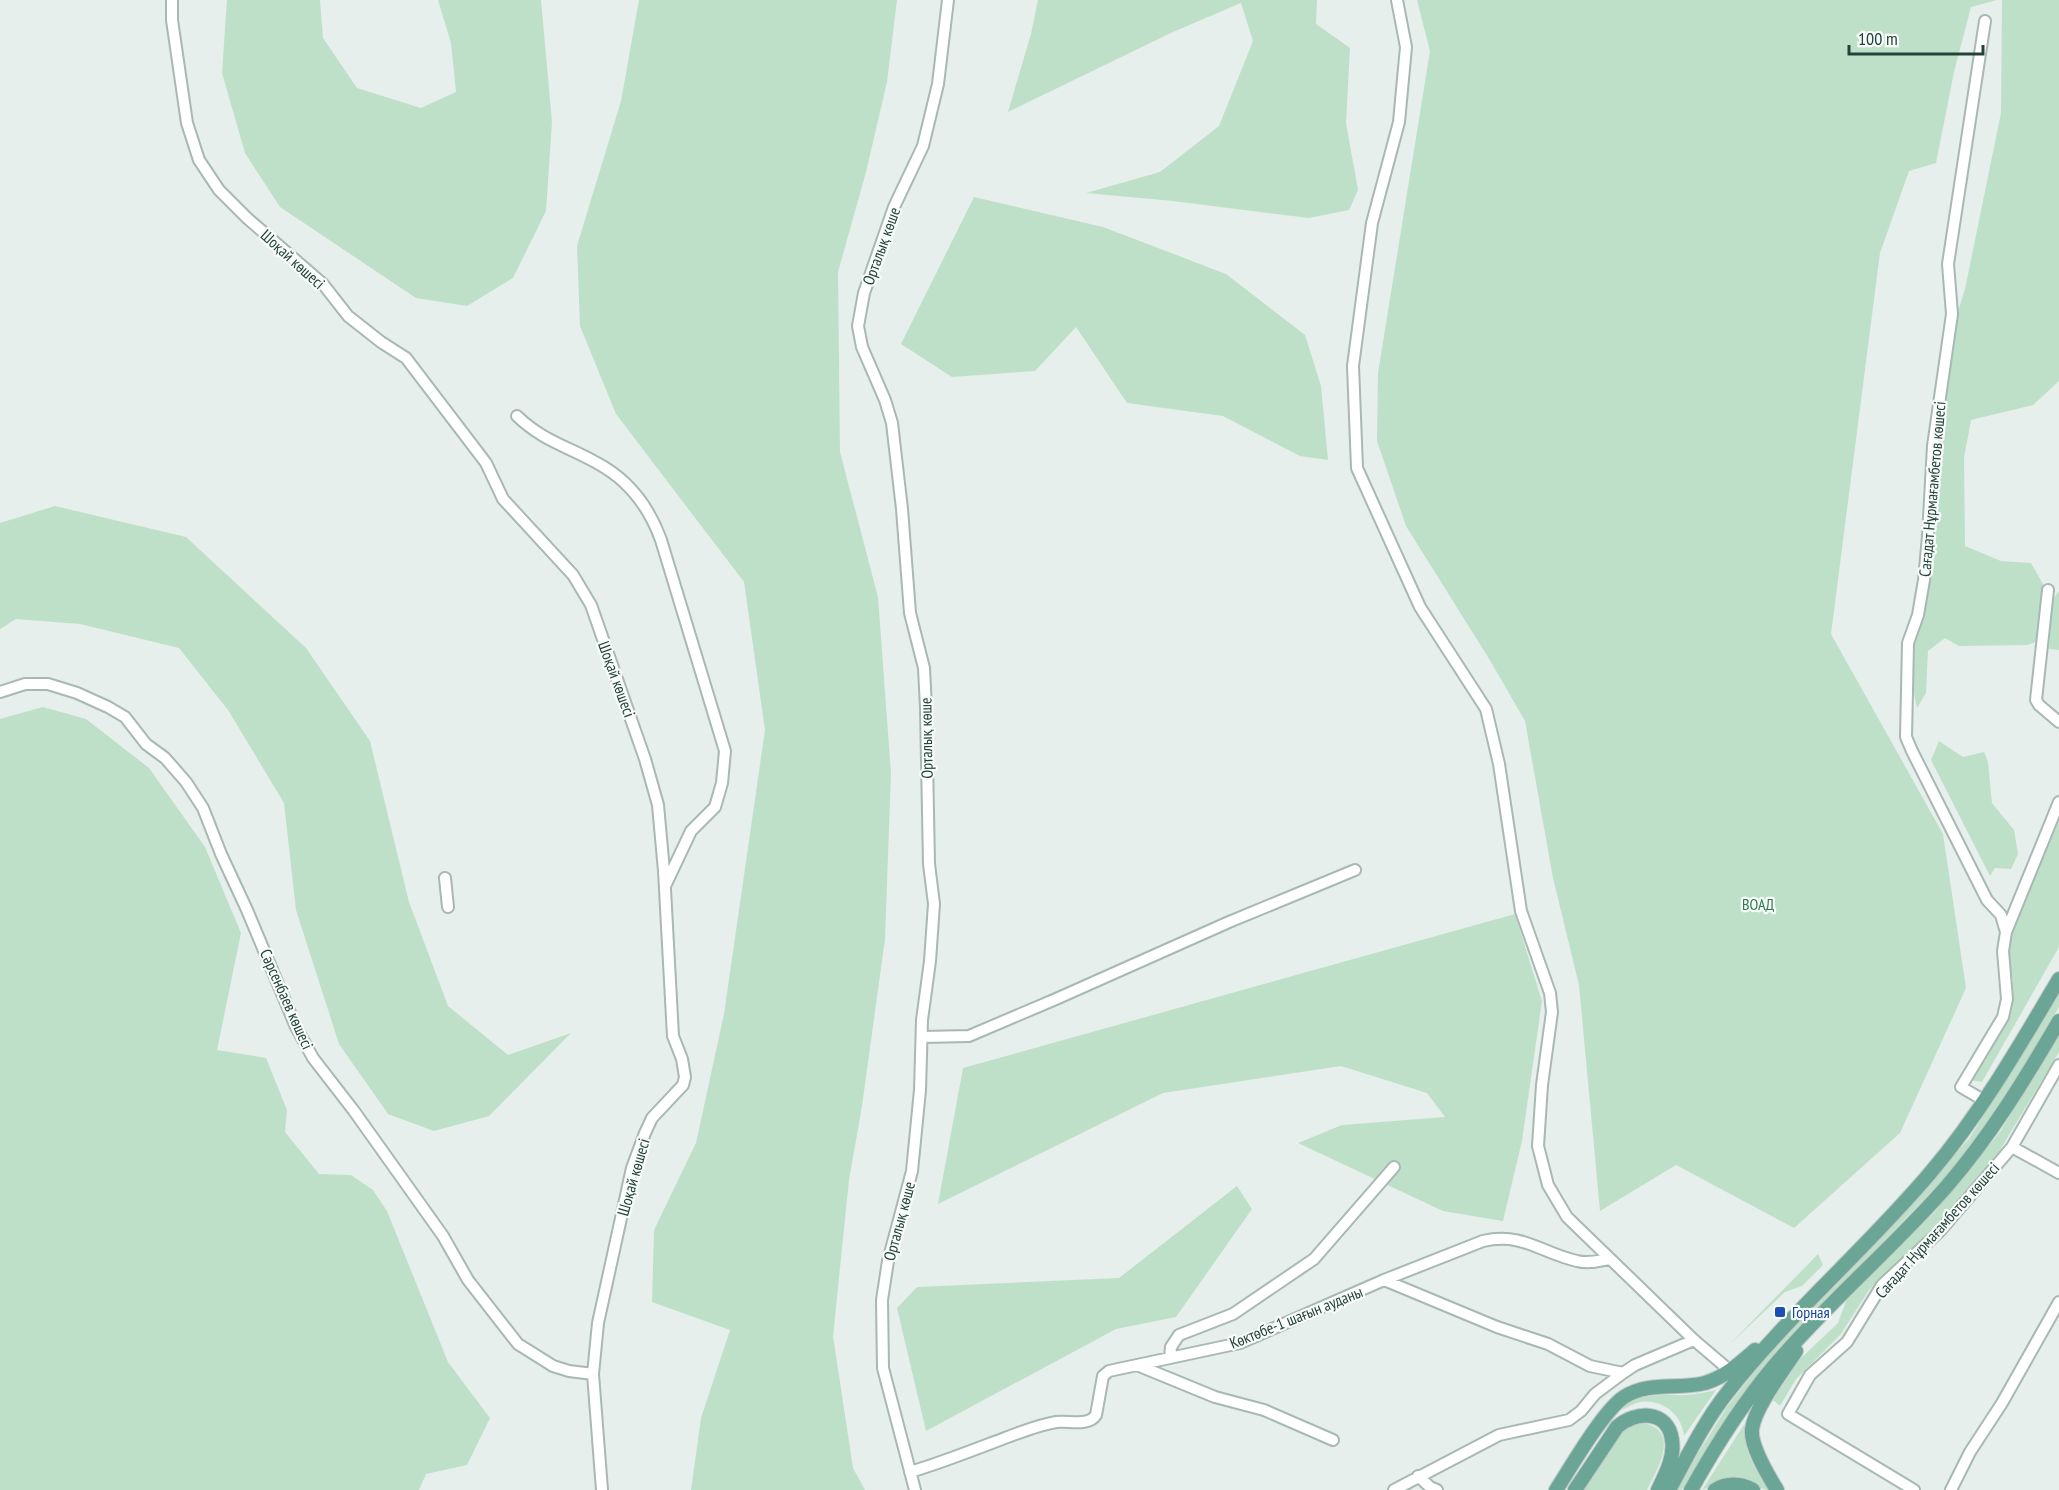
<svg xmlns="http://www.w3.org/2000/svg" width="2059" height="1490" font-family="'PT Sans Narrow',sans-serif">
<rect width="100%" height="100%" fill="#e6efeb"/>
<!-- green -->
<path fill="#bfe0c8" d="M227,0H320L323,38L357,88L421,108L456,92L451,43L438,0H541L552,122L546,211L513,278L467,306L416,298L280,207L245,153L222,73Z
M639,0H897L887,82L866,172L838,272L840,452L878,597L891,773L885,939L862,1106L849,1180L833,1336L853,1468L865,1490H691L701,1418L730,1330L652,1302L654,1230L696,1143L724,1014L765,730L744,582L616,414L580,326L577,246L621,101Z
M1038,0H1317L1316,24L1350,48L1346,123L1358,190L1349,210L1309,218L1173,201L1086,193L1160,172L1219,126L1253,41L1241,3L1173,32L1008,112L1031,34Z
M1417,0H1997L1971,7L1954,72L1936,163L1909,171L1880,253L1831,634L1943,834L1966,988L1900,1133L1794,1228L1676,1165L1600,1211L1579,985L1553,878L1525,721L1491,662L1406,526L1377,441L1378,373L1430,51Z
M2002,0H2059V381L2033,405L1971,420L1964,458L1965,546L2001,561L2031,563L2043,584L2038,641L2027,645L1959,646L1945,638L1928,651L1926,693L1917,708L1910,675L1911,641L1926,605L1935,550L1946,377L1953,327L1965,289L2001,113Z
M974,197L1103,227L1226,274L1305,335L1321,386L1328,460L1300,456L1223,416L1127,403L1076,327L1035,371L952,377L901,344Z
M55,506L186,537L306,648L370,741L409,902L448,1006L508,1055L571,1033L489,1116L434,1131L388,1114L339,1044L296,910L284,803L228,710L179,648L80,624L16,619L0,629V523Z
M2059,591V650L2049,649L2053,599Z
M43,707L86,719L149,768L205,847L241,933L217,1050L266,1058L287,1110L285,1132L319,1174L351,1175L373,1190L387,1211L448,1362L490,1418L467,1465L426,1474L419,1490H0V719Z
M1939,741L1963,757L1984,752L1988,762L1992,803L2014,830L2018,854L2011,869L1995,868L1990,876L1931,760Z
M2059,821V947L1982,1082L1970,1080L2010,1003L2013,981L2010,970L2008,952L2015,924Z
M1515,914L1542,1001L1522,1141L1503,1221L1443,1211L1298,1143L1342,1125L1445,1117L1427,1093L1341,1066L1163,1093L938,1204L963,1068Z
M2059,994V1007L2012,1089L1976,1145L1785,1344L1731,1411L1682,1490H1675L1727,1407L1780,1339L1969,1139Z
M2059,1035V1052L2000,1150L1939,1222L1869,1290L1841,1334L1796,1379L1780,1406L1773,1400L1799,1360L1838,1323L1848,1296L1934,1213L2000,1132Z
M1237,1186L1252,1209L1176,1317L1116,1329L926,1431L897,1308L917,1287L1119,1278Z
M1818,1254L1823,1265L1802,1286L1785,1292L1729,1345Z
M1716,1390L1684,1436C1682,1414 1662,1399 1640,1402C1634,1403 1628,1407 1622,1410C1638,1391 1665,1396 1687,1395C1697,1394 1707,1392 1716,1390Z
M1644,1423C1681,1432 1657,1469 1647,1490H1582L1621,1432L1630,1426Z
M1745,1423C1742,1449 1755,1469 1769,1490C1761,1490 1758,1485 1751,1483C1740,1479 1712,1486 1702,1490Z"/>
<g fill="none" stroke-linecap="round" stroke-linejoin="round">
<!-- minor casing -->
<g stroke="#a8b8b2" stroke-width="14">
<path id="minor" d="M172,0V20L187,123L199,160L219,190L247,218L323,284L348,316L381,342L406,358L486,463L503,499L573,575L591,605L645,759L658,805L664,871L673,1036L682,1059L685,1077L683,1085L652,1118L645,1133L632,1168L598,1323L593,1374L602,1490
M1397,0L1406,47L1399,122L1372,223L1353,366L1357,468L1420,607L1486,709L1499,764L1521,911L1550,993L1552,1012L1542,1085L1538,1146L1548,1185L1567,1217L1694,1340L1735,1375
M1985,21L1948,264L1952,314L1933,446L1928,536L1924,580L1918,615L1908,643L1906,737L1912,751L1987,900L2001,915L2006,932
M517,416C543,441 567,446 597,463C629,480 649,507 661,540L725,751L722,783L715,807L691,831L666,884
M2048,590L2036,700L2039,705L2059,722
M0,692L25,684H48L77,693L108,707L125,717L146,744L165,758L186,782L203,808L221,854L247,910L296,1027L313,1058L354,1111L443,1236L468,1280L518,1344L553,1366L569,1371L593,1374
M445,878L448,907
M922,1037L969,1036L1056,999L1229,922L1355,870
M1985,1101L1961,1087L2003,1017L2007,999L2003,951L2006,932L2059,802
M2012,1147L2059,1173
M1384,1280L1497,1327L1548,1344L1590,1366L1623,1373
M1170,1358L1171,1347L1179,1335L1233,1314L1314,1259L1394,1167
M1137,1365L1215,1397L1264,1410L1333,1440
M910,1472C937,1464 963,1454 989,1444C1011,1436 1033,1426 1056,1422C1068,1420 1088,1427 1096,1415L1103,1376L1109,1371L1240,1343L1384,1280L1483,1241C1523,1232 1541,1253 1577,1261C1588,1264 1598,1261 1609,1259
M1418,1476L1430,1487L1437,1490
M915,1490L883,1368L882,1300L888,1261L912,1171L920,1090L922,1020L930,961L934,904L929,864L926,708L924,668L910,613L902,509L892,423L885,400L862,347L858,326L864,293L894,207L923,146L938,84L948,0
M1394,1490L1499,1435L1569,1420L1581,1411L1595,1394L1623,1373L1635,1365L1694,1340
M1914,1490L1788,1414L1810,1375L1847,1342L1882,1285L1940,1231L2012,1147L2059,1065
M1951,1490L1970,1452L2002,1403L2059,1302"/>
</g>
<!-- major casing -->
<g stroke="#c2cac8" stroke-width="16">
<path id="major" d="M1556,1490C1571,1467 1603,1411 1624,1397C1649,1381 1678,1390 1705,1383C1725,1377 1740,1363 1755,1350
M1575,1490L1617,1427C1635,1411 1668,1409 1672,1440C1675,1457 1665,1475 1658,1490
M1669,1490C1687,1457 1704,1422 1727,1393C1789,1314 1866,1249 1931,1172C1981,1113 2020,1045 2059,979
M1691,1490C1715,1447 1742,1404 1774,1366C1828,1302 1892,1249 1947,1186C1991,1135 2025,1079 2059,1021
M1715,1490C1727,1483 1740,1483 1753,1490
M1777,1490C1768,1475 1750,1446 1752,1429C1755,1407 1783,1371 1796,1351"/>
</g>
<!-- minor -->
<use href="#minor" stroke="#fff" stroke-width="10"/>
<!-- major -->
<use href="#major" stroke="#6aa596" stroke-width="14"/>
</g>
<!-- markers -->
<rect fill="#1a4fb4" stroke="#f7fbf9" stroke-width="2" x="1774" y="1306" width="12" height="12" rx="3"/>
<g text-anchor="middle" stroke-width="4.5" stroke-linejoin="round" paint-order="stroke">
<!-- street labels -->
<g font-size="16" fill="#24423a" stroke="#f7fbf9">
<text transform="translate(881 246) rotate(-70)" y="6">Орталық көше</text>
<text transform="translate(293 259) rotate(42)" y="6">Шоқай көшесі</text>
<text transform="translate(1932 489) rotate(-85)" y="6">Сағадат Нұрмағамбетов көшесі</text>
<text transform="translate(617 679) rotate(70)" y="6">Шоқай көшесі</text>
<text transform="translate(926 738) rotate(-91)" y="6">Орталық көше</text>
<text transform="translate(287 999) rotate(66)" y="6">Сәрсенбаев көшесі</text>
<text transform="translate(633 1177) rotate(-74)" y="6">Шоқай көшесі</text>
<text transform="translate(899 1221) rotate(-75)" y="6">Орталық көше</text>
<text transform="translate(1937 1230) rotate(-48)" y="6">Сағадат Нұрмағамбетов көшесі</text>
<text transform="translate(1296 1317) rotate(-22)" y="6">Көктөбе-1 шағын ауданы</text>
</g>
<!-- park labels -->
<g font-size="16" fill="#2d7a4b" stroke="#f7fbf9">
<text x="1758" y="910">ВОАД</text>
</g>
<!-- transit labels -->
<g font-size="16" fill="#164399" stroke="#f7fbf9" text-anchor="start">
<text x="1792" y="1318">Горная</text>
</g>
</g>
<!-- scale -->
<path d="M1849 45v9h134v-9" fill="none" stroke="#24423a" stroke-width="3"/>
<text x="1858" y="45" font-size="18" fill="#24423a" stroke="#f7fbf9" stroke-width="4.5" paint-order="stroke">100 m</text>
</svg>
